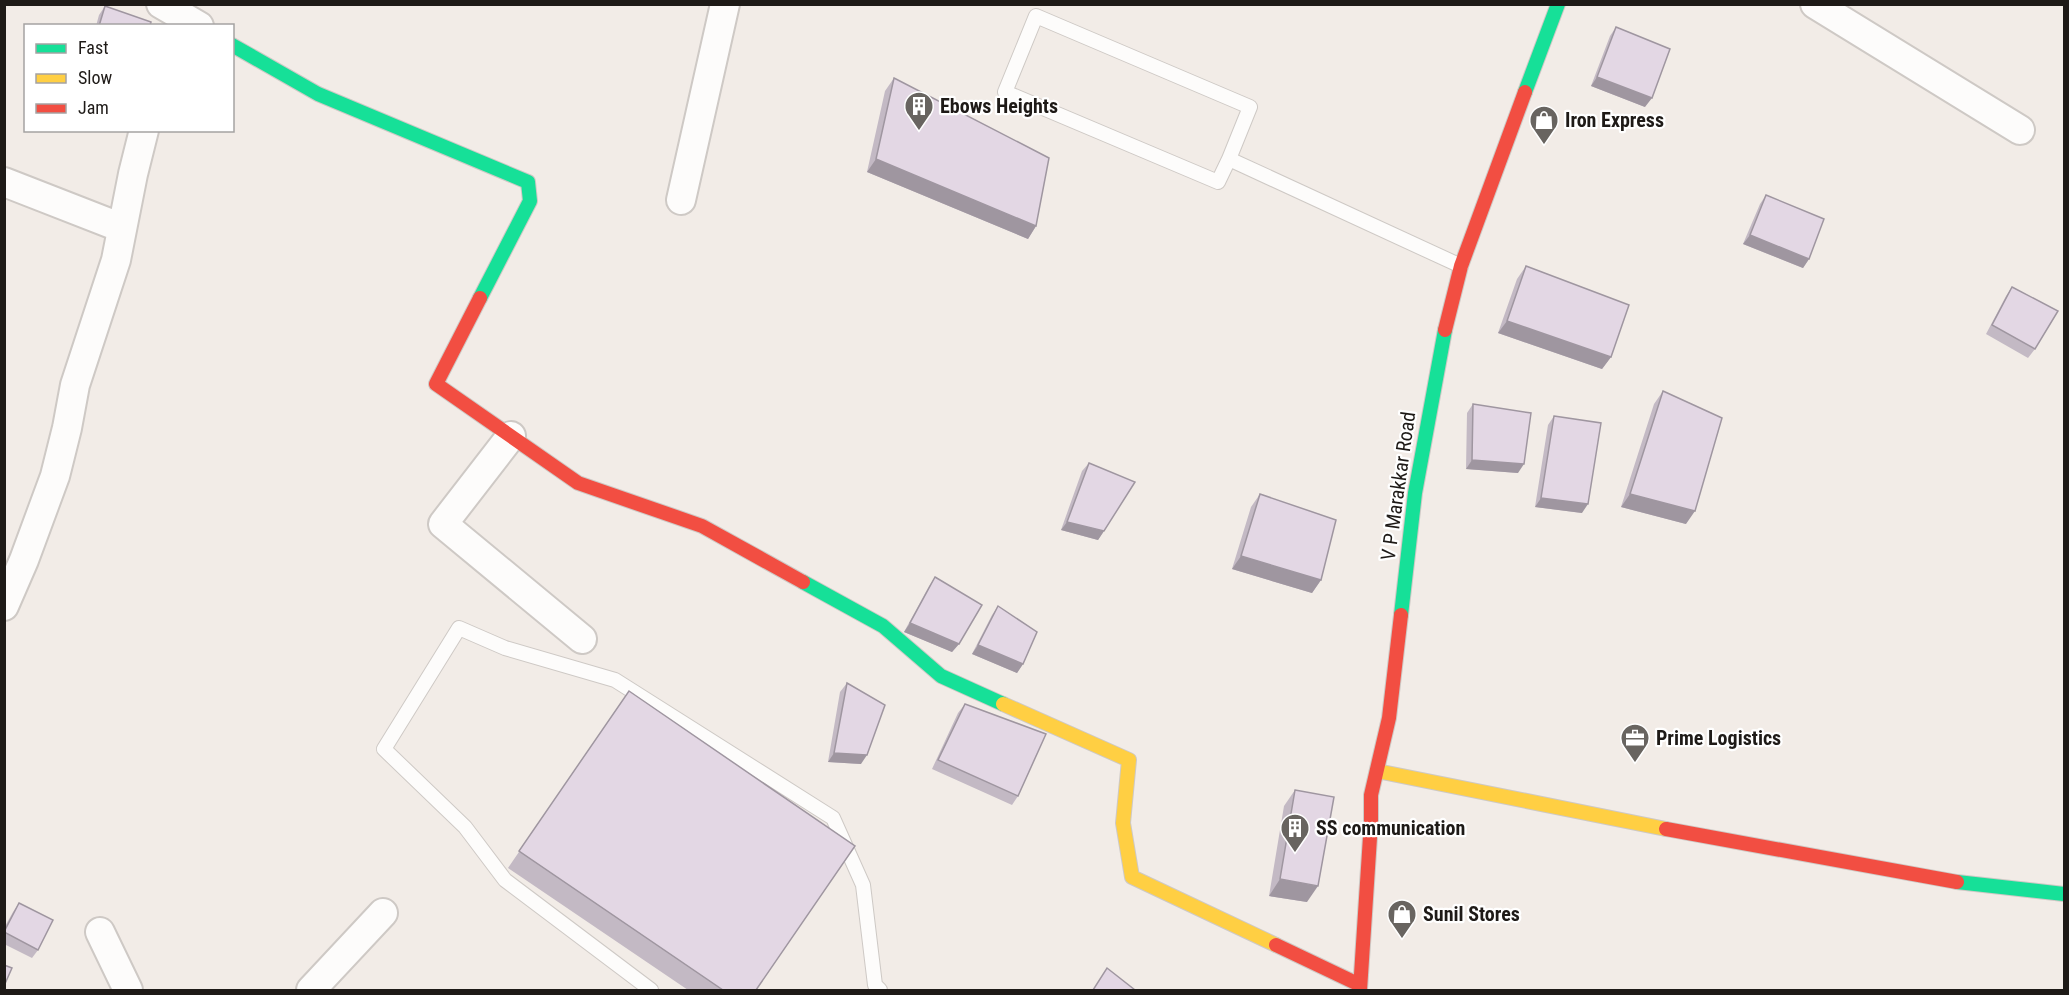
<svg xmlns="http://www.w3.org/2000/svg" width="2069" height="995" font-family="'Roboto Condensed',sans-serif">
<rect width="100%" height="100%" fill="#f2ece7"/>
<g fill="none" stroke-linecap="round" stroke-linejoin="round">
<!-- lane casing -->
<g stroke="#cec9c5" stroke-width="16">
<path id="lane" d="M1229,159L1218,182L1005,92L1036,16L1250,107L1229,159L1461,266
M651,990L505,880L465,827L384,749L459,628L505,648L615,680L833,818L863,885L875,985L880,990"/>
</g>
<!-- street casing -->
<g stroke="#cec9c5" stroke-width="32">
<path id="street" d="M161,4L199,26
M1815,4L2020,130
M4,182L122,228
M681,200L725,4
M511,436L443,524L582,639
M4,606L24,560L55,476L67,428L75,385L116,260L133,174L144,130
M100,932L128,990
M311,990L383,913"/>
</g>
<!-- fast casing -->
<g stroke="#cec9c5" stroke-width="16">
<path id="fast" d="M232,45L318,94L528,182L530,201L480,298
M1525,92L1558,4
M803,582L883,626L941,676L1003,704
M1401,615L1415,493L1445,330
M1957,882L2064,894"/>
</g>
<!-- slow casing -->
<g stroke="#cec9c5" stroke-width="16">
<path id="slow" d="M1003,704L1129,760L1123,823L1132,877L1276,945
M1377,771L1666,829"/>
</g>
<!-- jam casing -->
<g stroke="#cec9c5" stroke-width="16">
<path id="jam" d="M480,298L436,384L578,483L702,526L803,582
M1445,330L1461,266L1525,92
M1666,829L1957,882
M1276,945L1360,985
M1360,990L1371,822V795L1389,718L1401,615"/>
</g>
<!-- lane -->
<use href="#lane" stroke="#fdfcfb" stroke-width="14"/>
<!-- street -->
<use href="#street" stroke="#fdfcfb" stroke-width="28"/>
<!-- fast -->
<use href="#fast" stroke="#16e098" stroke-width="14"/>
<!-- slow -->
<use href="#slow" stroke="#ffcf43" stroke-width="14"/>
<!-- jam -->
<use href="#jam" stroke="#f24e42" stroke-width="14"/>
</g>
<!-- wall -->
<path fill="#c3b9c4" d="M105,6L150,26H96L99,15Z
M1616,27L1645,107L1591,86L1610,36Z
M894,78L1036,226L1028,239L867,172L885,91Z
M1766,195L1809,259L1803,268L1743,244L1760,204Z
M1526,266L1611,357L1602,369L1498,333L1517,279Z
M2012,287L2035,349L2028,358L1986,334L2006,296Z
M1663,391L1686,524L1621,507L1654,404Z
M1473,404L1518,473L1466,469L1467,413Z
M1554,416L1582,513L1535,507L1548,425Z
M1089,463L1104,531L1098,540L1061,530L1082,471Z
M1260,494L1321,580L1312,593L1232,569L1251,507Z
M935,577L959,644L952,652L904,632L929,586Z
M998,606L1023,664L1017,673L972,654L992,615Z
M847,683L861,764L828,762L840,692Z
M629,691L756,990H688L508,868Z
M965,704L1018,796L1012,805L932,769L958,713Z
M1295,790L1307,902L1269,896L1284,806Z
M19,903L38,950L32,958L4,944V928L13,912Z"/>
<!-- shaded-wall -->
<path fill="#9f96a0" d="M1597,77L1652,98L1645,107L1591,86Z
M876,159L1036,226L1028,239L867,172Z
M1750,235L1809,259L1803,268L1743,244Z
M1507,321L1611,357L1602,369L1498,333Z
M1472,460L1524,464L1518,473L1466,469Z
M1630,494L1695,511L1686,524L1621,507Z
M1541,498L1588,504L1582,513L1535,507Z
M1067,522L1104,531L1098,540L1061,530Z
M1241,556L1321,580L1312,593L1232,569Z
M910,623L959,644L952,652L904,632Z
M978,645L1023,664L1017,673L972,654Z
M834,753L867,755L861,764L828,762Z
M1280,879L1318,886L1307,902L1269,896Z"/>
<!-- building -->
<path fill="#e3d7e4" stroke="#9f96a0" stroke-width="1.5" d="M105,6L151,22L150,26H99Z
M1616,27L1670,49L1652,98L1597,77Z
M894,78L1049,158L1036,226L876,159Z
M1766,195L1824,219L1809,259L1750,235Z
M1526,266L1629,305L1611,357L1507,321Z
M2012,287L2058,311L2035,349L1992,325Z
M1663,391L1722,418L1695,511L1630,494Z
M1473,404L1531,413L1524,464L1472,460Z
M1554,416L1601,423L1588,504L1541,498Z
M1089,463L1135,482L1104,531L1067,522Z
M1260,494L1336,520L1321,580L1241,556Z
M935,577L982,605L959,644L910,623Z
M998,606L1037,632L1023,664L978,645Z
M847,683L885,705L867,755L834,753Z
M629,691L855,846L756,990H723L519,851Z
M965,704L1046,734L1018,796L938,760Z
M1295,790L1334,797L1318,886L1280,879Z
M19,903L53,920L38,950L4,932Z
M4,965L12,968L4,986Z
M1107,968L1135,990H1093Z"/>
<!-- icons -->
<defs>
<g id="building-pin" transform="scale(1.5)"><path d="M0 17L-7.5 6A9.5 9.5 0 1 1 7.5 6Z" fill="#686460" stroke="#fff"/><path d="M-4-6H4V6H1V3H-1V6H-4ZM-2.5-4.3h1.7v1.8h-1.7ZM.8-4.3h1.7v1.8H.8ZM-2.5-1h1.7V.8h-1.7ZM.8-1h1.7V.8H.8Z" fill="#fff"/></g>
<g id="shop-pin" transform="scale(1.5)"><path d="M0 17L-7.5 6A9.5 9.5 0 1 1 7.5 6Z" fill="#686460" stroke="#fff"/><path d="M-5-2.5h2.3a2.7 3.5 0 0 1 5.4 0H5L5.5 6h-11ZM-1.5-2.5h3a1.5 2.3 0 0 0-3 0Z" fill="#fff"/></g>
<g id="office-pin" transform="scale(1.5)"><path d="M0 17L-7.5 6A9.5 9.5 0 1 1 7.5 6Z" fill="#686460" stroke="#fff"/><path d="M-6-3h4V-5.5h4V-3h4V5H-6ZM-1-4.5V-3h2v-1.5ZM-6 0V1H6V0Z" fill="#fff"/></g>
</defs>
<g fill-rule="evenodd">
<use href="#building-pin" x="919" y="106"/>
<use href="#shop-pin" x="1544" y="120"/>
<use href="#office-pin" x="1635" y="738"/>
<use href="#building-pin" x="1295" y="828"/>
<use href="#shop-pin" x="1402" y="914"/>
</g>
<g text-anchor="middle" stroke-width="4.5" stroke-linejoin="round" paint-order="stroke">
<!-- poi labels -->
<g font-size="20" font-weight="bold" fill="#1e1a17" stroke="#fff" text-anchor="start">
<text x="940" y="113">Ebows Heights</text>
<text x="1565" y="127">Iron Express</text>
<text x="1656" y="745">Prime Logistics</text>
<text x="1316" y="835">SS communication</text>
<text x="1423" y="921">Sunil Stores</text>
</g>
<!-- street labels -->
<g font-size="20" fill="#1e1a17" stroke="#fff">
<text transform="translate(1398 486) rotate(-82)" y="7">V P Marakkar Road</text>
</g>
</g>
<!-- border -->
<rect width="2069" height="995" fill="none" stroke="#1e1a17" stroke-width="12"/>
<!-- legend -->
<rect x="24" y="24" width="210" height="108" fill="#ffffff" stroke="#a5a3a2" stroke-width="1.5"/>
<rect x="36" y="44" width="30" height="9" fill="#16e098" stroke="#a5a3a2" stroke-width="1.5"/>
<text x="78" y="54" font-size="18" fill="#1e1a17">Fast</text>
<rect x="36" y="74" width="30" height="9" fill="#ffcf43" stroke="#a5a3a2" stroke-width="1.5"/>
<text x="78" y="84" font-size="18" fill="#1e1a17">Slow</text>
<rect x="36" y="104" width="30" height="9" fill="#f24e42" stroke="#a5a3a2" stroke-width="1.5"/>
<text x="78" y="114" font-size="18" fill="#1e1a17">Jam</text>
</svg>
